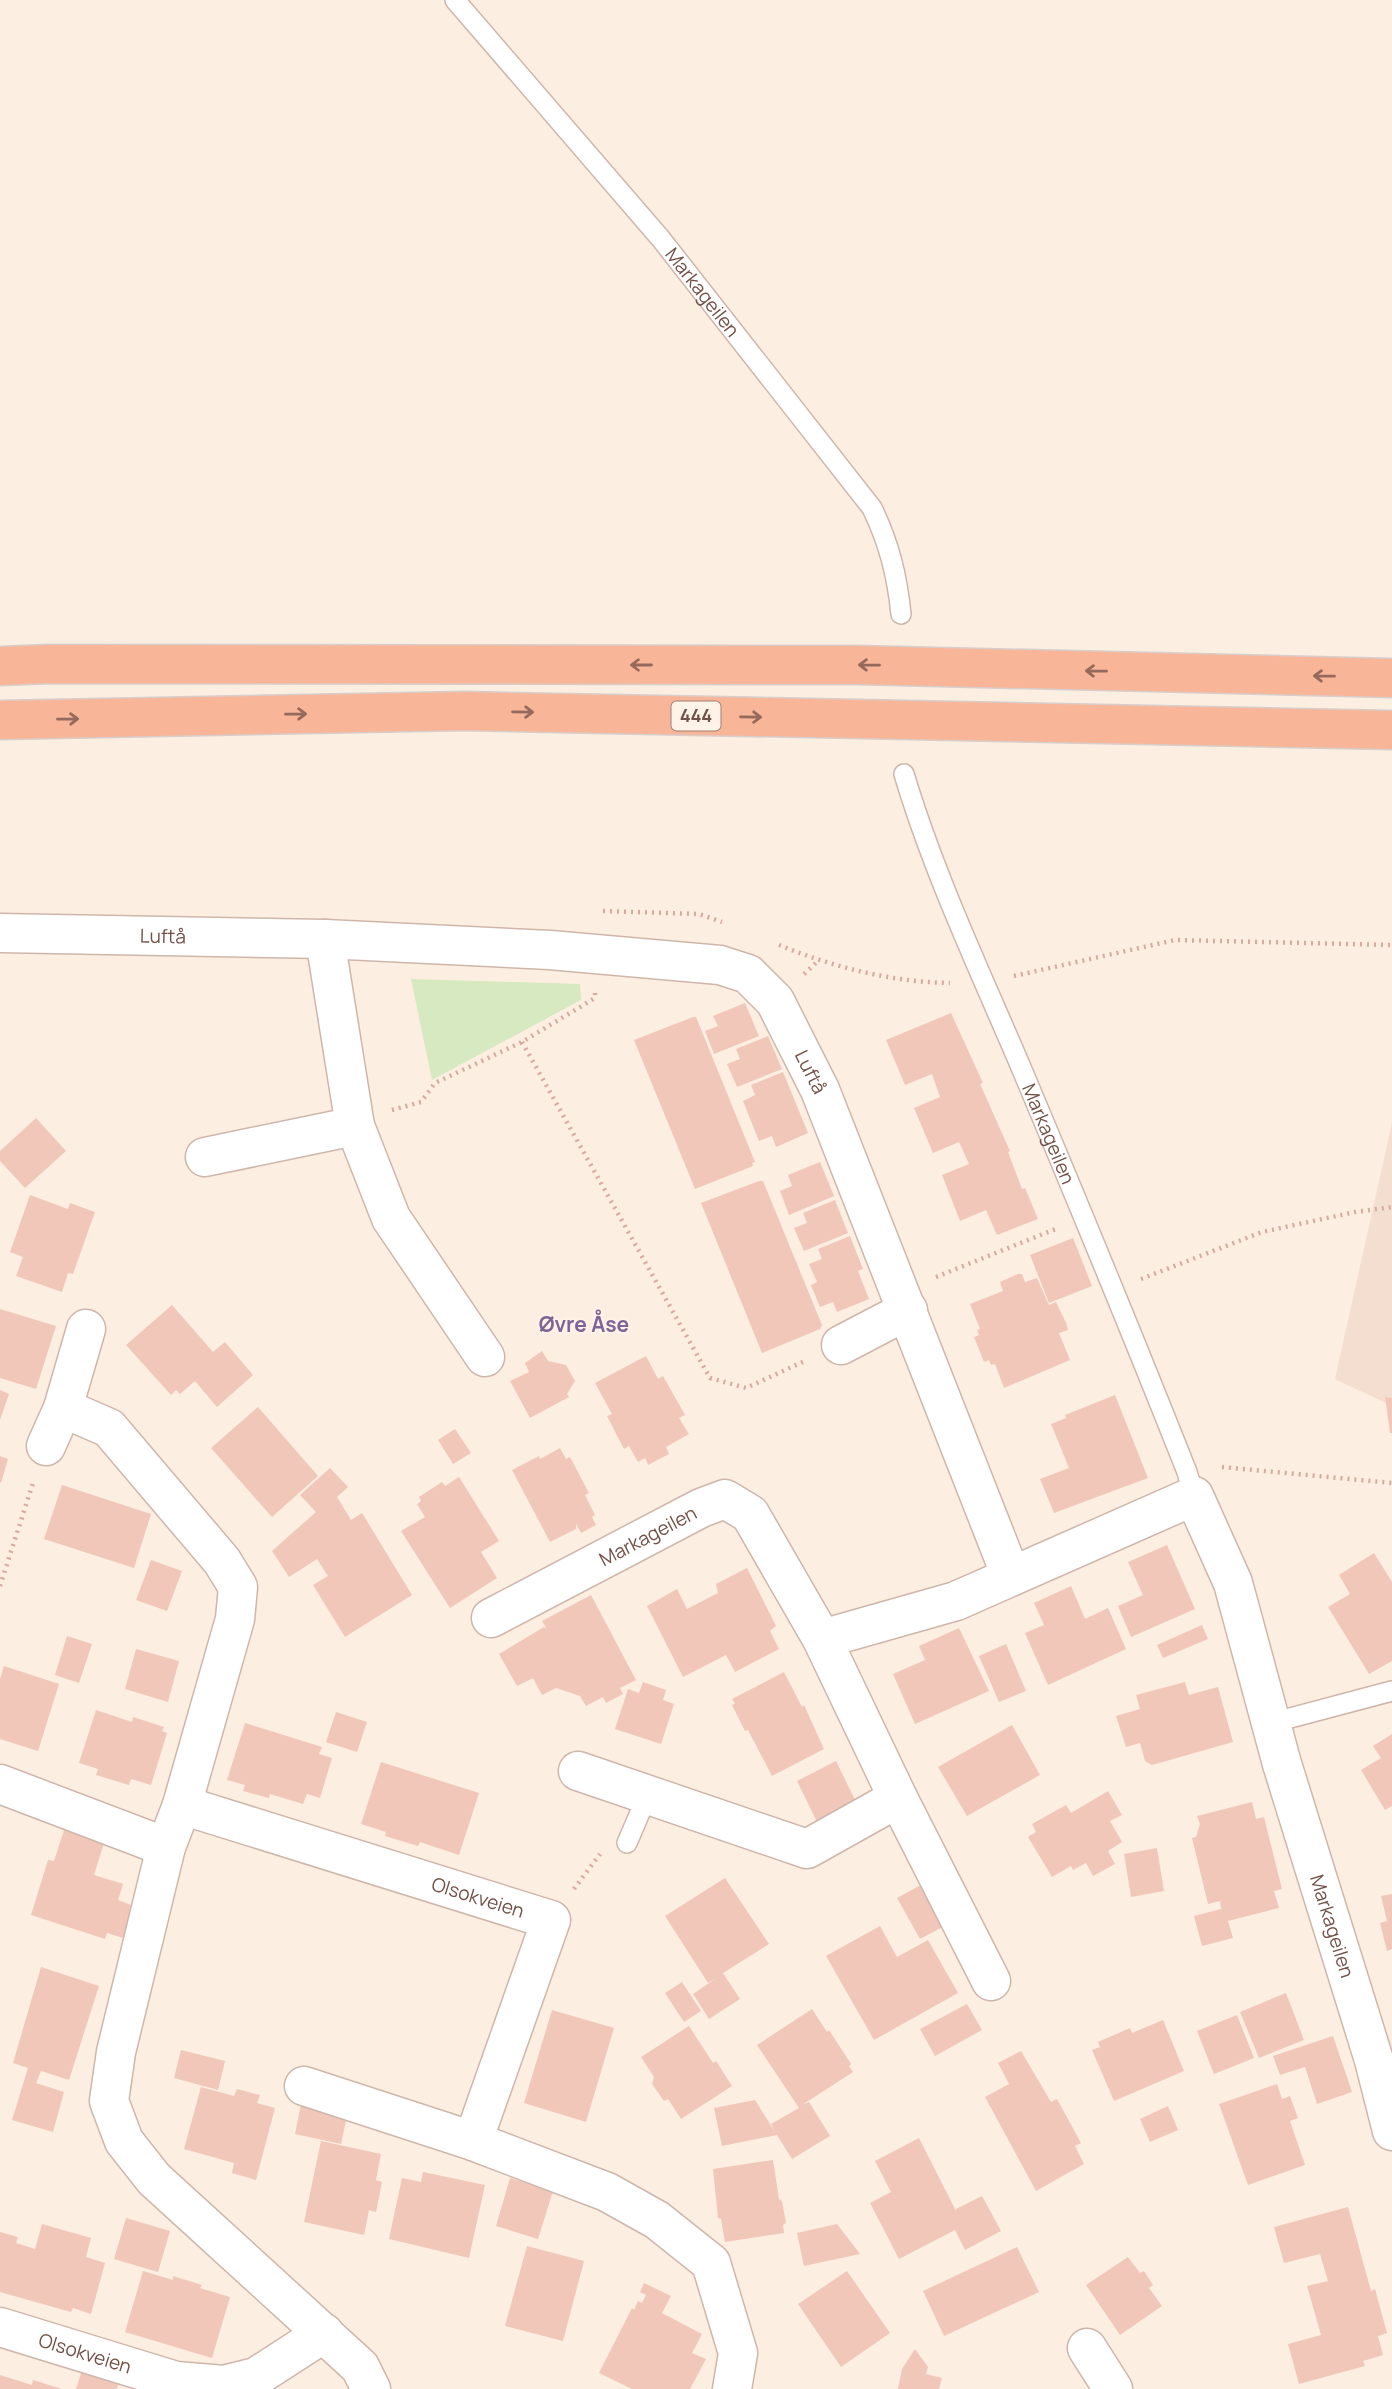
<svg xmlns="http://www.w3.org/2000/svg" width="1392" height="2389" font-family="Manrope,sans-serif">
<rect width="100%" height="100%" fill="#fceee1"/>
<!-- residential -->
<path fill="#f4ded0" d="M1392,1123V1406L1335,1379Z"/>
<!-- green -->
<path fill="#d7e9c0" d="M411,979L580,984L581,1000L432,1080Z"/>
<!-- building -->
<path fill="#f1c7b9" d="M745,1003L759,1036L714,1054L705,1031L718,1026L713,1016Z
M951,1013L983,1083L980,1084L1010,1151L1008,1152L1022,1189L1025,1188L1038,1219L997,1235L986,1210L960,1221L942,1175L969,1164L959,1142L933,1153L914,1108L940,1097L932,1074L905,1085L886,1040Z
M693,1017H696L755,1162L752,1163L753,1166L695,1189L634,1040Z
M768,1036L782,1069L737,1087L727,1064L740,1059L736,1049Z
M783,1072L808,1133L776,1147L772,1136L759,1141L743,1101L755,1095L751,1085Z
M36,1118L66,1151L25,1188L0,1161V1151Z
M820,1162L834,1196L789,1215L780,1191L792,1186L788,1175Z
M759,1181H763L822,1325L820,1329L762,1353L701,1203Z
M30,1195L68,1209L70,1203L95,1212L73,1274L68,1273L62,1292L16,1276L23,1257L10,1252Z
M835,1200L848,1233L804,1251L794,1228L807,1223L803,1213Z
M850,1236L863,1269L858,1271L869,1299L837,1312L833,1302L820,1307L811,1285L817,1282L809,1264L822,1259L818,1249Z
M1073,1238L1092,1286L1049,1303L1030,1255Z
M1018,1274H1022L1025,1282L1037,1278L1049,1305L1056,1302L1066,1323L1068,1330L1059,1333L1070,1360L1004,1388L995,1364L991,1365L989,1360L984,1362L974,1337L979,1335L977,1330L980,1329L970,1304L1003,1291L1000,1282Z
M172,1305L213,1352L225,1342L253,1375L217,1407L195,1381L180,1394L176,1390L171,1395L126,1345Z
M0,1309L56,1326L36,1389L0,1378Z
M542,1351L548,1361L566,1365L575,1381L567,1394L569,1397L530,1418L510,1381L529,1372L525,1363Z
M646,1356L658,1379L663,1376L685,1415L679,1418L689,1434L666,1447L669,1454L648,1465L645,1458L638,1462L629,1446L624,1449L607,1416L612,1414L595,1383Z
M0,1390L9,1394L0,1420Z
M1115,1395L1148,1478L1054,1513L1040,1479L1069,1468L1051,1424L1066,1418L1065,1415Z
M1385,1397L1392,1398V1433H1390Z
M258,1407L318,1476L272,1517L211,1448Z
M455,1429L471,1453L453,1464L438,1440Z
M560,1448L566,1459L570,1457L589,1493L585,1495L595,1515L592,1517L596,1525L581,1533L576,1524V1529L550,1542L512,1470L539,1456L540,1459Z
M0,1456L8,1459L1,1483L0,1482Z
M330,1468L348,1487L337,1497L351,1520L362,1513L412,1595L345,1637L313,1585L328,1576L317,1559L289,1577L272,1551L316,1512L300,1495Z
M459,1477L499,1541L481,1552L497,1578L450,1608L401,1531L425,1517L417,1504L421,1501L419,1497L442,1482L445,1486Z
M62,1485L151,1514L134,1568L44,1539Z
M1167,1545L1195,1609L1131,1637L1118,1606L1143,1595L1128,1562Z
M1374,1553L1392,1582V1661L1369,1674L1328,1607L1350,1594L1339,1575Z
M151,1560L182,1571L167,1611L136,1600Z
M747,1568L776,1626L770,1631L779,1649L735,1672L726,1655L683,1677L647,1606L677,1589L687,1609L718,1593L716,1584Z
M1071,1586L1085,1619L1108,1608L1126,1649L1048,1685L1025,1633L1044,1625L1034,1603Z
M591,1595L636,1680L620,1688L623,1694L606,1703L603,1697L586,1706L580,1696L556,1688L542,1695L533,1678L517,1686L499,1654L544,1627L547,1629L542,1621Z
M1202,1625L1208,1639L1163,1658L1157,1645Z
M959,1628L989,1691L915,1724L893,1674L925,1660L919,1646Z
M67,1636L92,1644L79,1683L55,1675Z
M1006,1644L1026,1691L999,1702L979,1656Z
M136,1649L179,1661L168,1702L125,1689Z
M4,1666L59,1684L38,1751L0,1739V1679Z
M784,1672L802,1707L804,1705L824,1749L772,1776L748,1730L745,1731L732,1705L735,1703L732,1699Z
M643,1682L666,1690L663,1700L674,1704L661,1744L615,1729L628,1689L639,1693Z
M1185,1682L1189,1695L1218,1687L1233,1742L1152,1765L1145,1761L1140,1743L1126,1747L1116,1716L1140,1709L1136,1695Z
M96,1710L132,1722L133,1717L164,1727L162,1731L167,1733L151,1785L131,1779L129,1785L96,1775L98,1769L79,1763Z
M336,1712L367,1722L357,1752L326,1742Z
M245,1723L322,1747L319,1754L332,1758L320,1798L307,1794L303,1804L270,1794L269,1798L243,1791L245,1785L227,1780Z
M1012,1725L1040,1775L967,1816L938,1767Z
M1392,1734V1806L1385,1810L1361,1770L1381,1758L1373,1746Z
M836,1761L856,1802L817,1822L797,1781Z
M381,1762L479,1793L459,1855L420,1842L418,1846L385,1836L386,1832L361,1824Z
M1108,1791L1122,1815L1110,1821L1122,1842L1108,1851L1115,1864L1093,1876L1086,1863L1073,1870L1071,1866L1052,1877L1028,1837L1036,1832L1032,1824L1066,1805L1071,1813Z
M1252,1802L1256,1819L1264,1817L1282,1889L1274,1891L1279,1908L1228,1921L1233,1938L1202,1946L1194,1916L1221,1909L1220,1901L1208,1904L1192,1838L1196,1837L1200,1824L1197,1816Z
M64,1830L104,1843L94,1875L123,1884L118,1900L134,1906L123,1938L107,1933L105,1939L31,1915L48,1860L54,1861Z
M1157,1848L1164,1891L1131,1897L1124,1854Z
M725,1878L769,1944L723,1973L740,1999L709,2019L693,1994L718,1977L708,1983L665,1916Z
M932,1879L954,1921L920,1939L897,1898Z
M1392,1894V1949L1387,1951L1380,1923L1387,1921L1381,1896Z
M880,1926L897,1957L928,1940L958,1993L874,2040L826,1956Z
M41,1967L99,1986L69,2080L41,2071L36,2083L64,2092L53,2132L12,2120L28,2068L13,2063Z
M682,1982L701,2011L684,2022L665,1993Z
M1286,1993L1304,2040L1259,2058L1240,2012Z
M967,2004L982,2030L935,2056L920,2029Z
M812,2009L827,2032L829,2030L851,2064L849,2066L853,2072L802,2105L809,2102L830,2136L792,2159L777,2135L722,2146L714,2108L755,2100L775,2132L771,2124L799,2108L757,2045Z
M552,2010L614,2028L586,2122L524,2103Z
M1237,2015L1254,2058L1214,2074L1197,2031Z
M1163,2020L1184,2071L1114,2101L1092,2050L1100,2047L1098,2042L1130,2028L1132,2033Z
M689,2026L713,2063L716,2061L732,2086L681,2119L668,2099L664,2101L652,2084L654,2077L641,2057Z
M1333,2036L1352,2092L1317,2104L1305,2067L1280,2075L1273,2056Z
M181,2050L225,2061L218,2090L174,2078Z
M1021,2051L1051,2102L1057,2099L1081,2143L1075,2146L1084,2164L1036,2191L985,2097L1009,2084L998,2063Z
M1277,2084L1282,2099L1290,2096L1298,2118L1290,2121L1305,2165L1248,2185L1219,2104Z
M201,2087L234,2096L237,2089L260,2095L257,2103L275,2108L256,2180L232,2173L234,2163L184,2149Z
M301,2105L347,2116L341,2144L295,2134Z
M1168,2106L1178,2130L1150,2142L1140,2119Z
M919,2138L956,2211V2209L982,2196L1001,2231L965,2250L955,2230L899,2259L870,2203L891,2192L875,2161Z
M321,2141L381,2154L376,2180L382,2182L376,2212L369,2210L364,2235L304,2222Z
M773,2160L779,2199L782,2201L786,2223L783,2225L784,2233L725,2242L721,2219L718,2218L713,2169Z
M423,2172L485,2185L469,2258L389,2239L402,2178L421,2182Z
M510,2178L553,2191L538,2239L496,2226Z
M1348,2207L1371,2291L1375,2289L1387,2333L1378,2336L1383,2355L1363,2361L1365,2366L1299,2384L1288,2344L1321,2335L1307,2286L1328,2281L1320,2254L1284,2263L1274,2227Z
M126,2218L170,2231L158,2272L114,2259Z
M42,2224L91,2238L86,2257L105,2263L91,2314L73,2308L71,2312L0,2292V2232L18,2237L16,2243L35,2249Z
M837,2224L860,2254L804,2266L797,2233Z
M527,2246L584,2261L563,2341L505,2326Z
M1017,2247L1039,2292L944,2336L923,2291Z
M1128,2257L1140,2273L1144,2271L1153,2285L1149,2288L1162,2306L1120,2335L1086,2285Z
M143,2271L173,2280V2276L202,2285L200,2288L230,2297L212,2358L125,2332Z
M847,2271L890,2333L841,2367L798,2304Z
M644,2283L671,2296L662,2313L702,2334L692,2353L706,2359L690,2389H632L599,2373L632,2308L634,2310L638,2301L642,2303L646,2295L640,2292Z
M915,2349L928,2367L926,2374L942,2378L939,2389H898L902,2369Z
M83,2367L120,2378L117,2389H76Z
M0,2375L32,2385L33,2380L62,2389H0Z"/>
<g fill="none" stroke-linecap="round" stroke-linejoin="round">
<!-- service casing -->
<g stroke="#cfb6ab" stroke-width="22">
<g id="service">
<path id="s1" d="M455,0L661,239L872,508C889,543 897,575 901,614"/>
<path id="s2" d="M904,774C934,874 979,969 1020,1065C1077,1200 1133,1336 1187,1472L1194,1496"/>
<path d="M1271,1723L1392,1691"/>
<path d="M627,1843L648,1794"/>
</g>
</g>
<!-- minor casing -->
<g stroke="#cfb6ab" stroke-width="41">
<g id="minor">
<path id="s3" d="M0,933L325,939L550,950L720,965L748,974L775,1001L820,1090L1011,1576"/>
<path d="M325,939L355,1126L391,1218L485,1357"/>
<path d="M205,1157L355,1126"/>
<path d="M841,1345L908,1310"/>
<path d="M63,1408L109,1428L222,1561L238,1587L235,1619L182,1805L166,1847L116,2052L109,2101L124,2141L154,2179L360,2367L371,2389"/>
<path d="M46,1446L63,1408L86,1329"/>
<path id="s4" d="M491,1618L701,1508L725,1499L750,1514L822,1639L898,1798L991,1981"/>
<path id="s5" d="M822,1639L956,1601L1194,1496L1233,1583L1282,1764L1374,2060L1392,2131"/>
<path d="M578,1771L807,1849L898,1798"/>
<path d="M0,1784L166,1847"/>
<path id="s6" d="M182,1805L551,1920L473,2141L607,2192L657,2220L711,2263L738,2353L732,2389"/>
<path d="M304,2086L473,2141"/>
<path id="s7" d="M0,2327L176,2381L224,2385L256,2377L324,2333"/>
<path d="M1087,2348L1113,2389"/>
</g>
</g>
<!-- trunk casing -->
<g stroke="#d8cecc" stroke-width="41">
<path id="trunk" d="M0,666L49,664L857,665L1392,678
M0,720L465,711L1392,730"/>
</g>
<!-- path -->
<path stroke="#d6aa9d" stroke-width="4.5" stroke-dasharray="2 5" stroke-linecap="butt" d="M603,911L699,914L722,922
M779,945C833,967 891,982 950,983
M804,974L818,961
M1014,976L1175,940L1392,945
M522,1042L710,1378L746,1388L807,1360
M392,1110L421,1102L435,1083L522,1042L595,998V993
M936,1277L1058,1228
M1141,1279L1262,1232L1355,1212L1392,1207
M1222,1467L1392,1483
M0,1586L33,1483
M574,1889L600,1854"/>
<!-- service -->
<use href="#service" stroke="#fff" stroke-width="19"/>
<!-- minor -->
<use href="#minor" stroke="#fff" stroke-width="38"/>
<!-- trunk -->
<use href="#trunk" stroke="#f9b598" stroke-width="38"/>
</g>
<!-- one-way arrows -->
<defs><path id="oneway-shaft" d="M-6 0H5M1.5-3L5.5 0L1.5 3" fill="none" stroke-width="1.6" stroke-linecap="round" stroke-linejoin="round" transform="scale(1.75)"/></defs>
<g stroke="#946a5c">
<use href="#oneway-shaft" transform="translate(641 665) rotate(-180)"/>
<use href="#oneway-shaft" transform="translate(869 665) rotate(-179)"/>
<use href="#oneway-shaft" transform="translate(1096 671) rotate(-179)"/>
<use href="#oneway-shaft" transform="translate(1324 676) rotate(-179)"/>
<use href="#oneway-shaft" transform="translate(523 712) rotate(1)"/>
<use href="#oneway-shaft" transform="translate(296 714) rotate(-1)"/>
<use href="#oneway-shaft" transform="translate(751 717) rotate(1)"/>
<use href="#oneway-shaft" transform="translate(68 719) rotate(-1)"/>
</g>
<g text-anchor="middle" stroke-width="5" stroke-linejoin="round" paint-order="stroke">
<!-- shield labels -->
<rect fill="#fff2e7" stroke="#9d8178" stroke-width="2" x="671.5" y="701.5" width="49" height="29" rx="5"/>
<g font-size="18" font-weight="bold" fill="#735148">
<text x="696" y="722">444</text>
</g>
<!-- street labels -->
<g font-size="19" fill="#735148" stroke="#fff2e7">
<text dy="7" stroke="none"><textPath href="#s1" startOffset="383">Markageilen</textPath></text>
<text dy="7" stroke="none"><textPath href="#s3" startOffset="163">Luftå</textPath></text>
<text dy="7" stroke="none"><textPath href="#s3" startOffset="868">Luftå</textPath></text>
<text dy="7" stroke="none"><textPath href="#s2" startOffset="388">Markageilen</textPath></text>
<text dy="7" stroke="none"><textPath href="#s4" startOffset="177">Markageilen</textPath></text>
<text dy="7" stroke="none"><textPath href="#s6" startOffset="310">Olsokveien</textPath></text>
<text dy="7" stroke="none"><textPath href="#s5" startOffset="852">Markageilen</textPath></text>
<text dy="7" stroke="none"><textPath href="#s7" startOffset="89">Olsokveien</textPath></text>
</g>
<!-- neighbourhood labels -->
<g font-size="21" font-weight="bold" fill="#7e6497" stroke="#fff2e7">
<text x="584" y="1332">Øvre Åse</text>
</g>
</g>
</svg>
